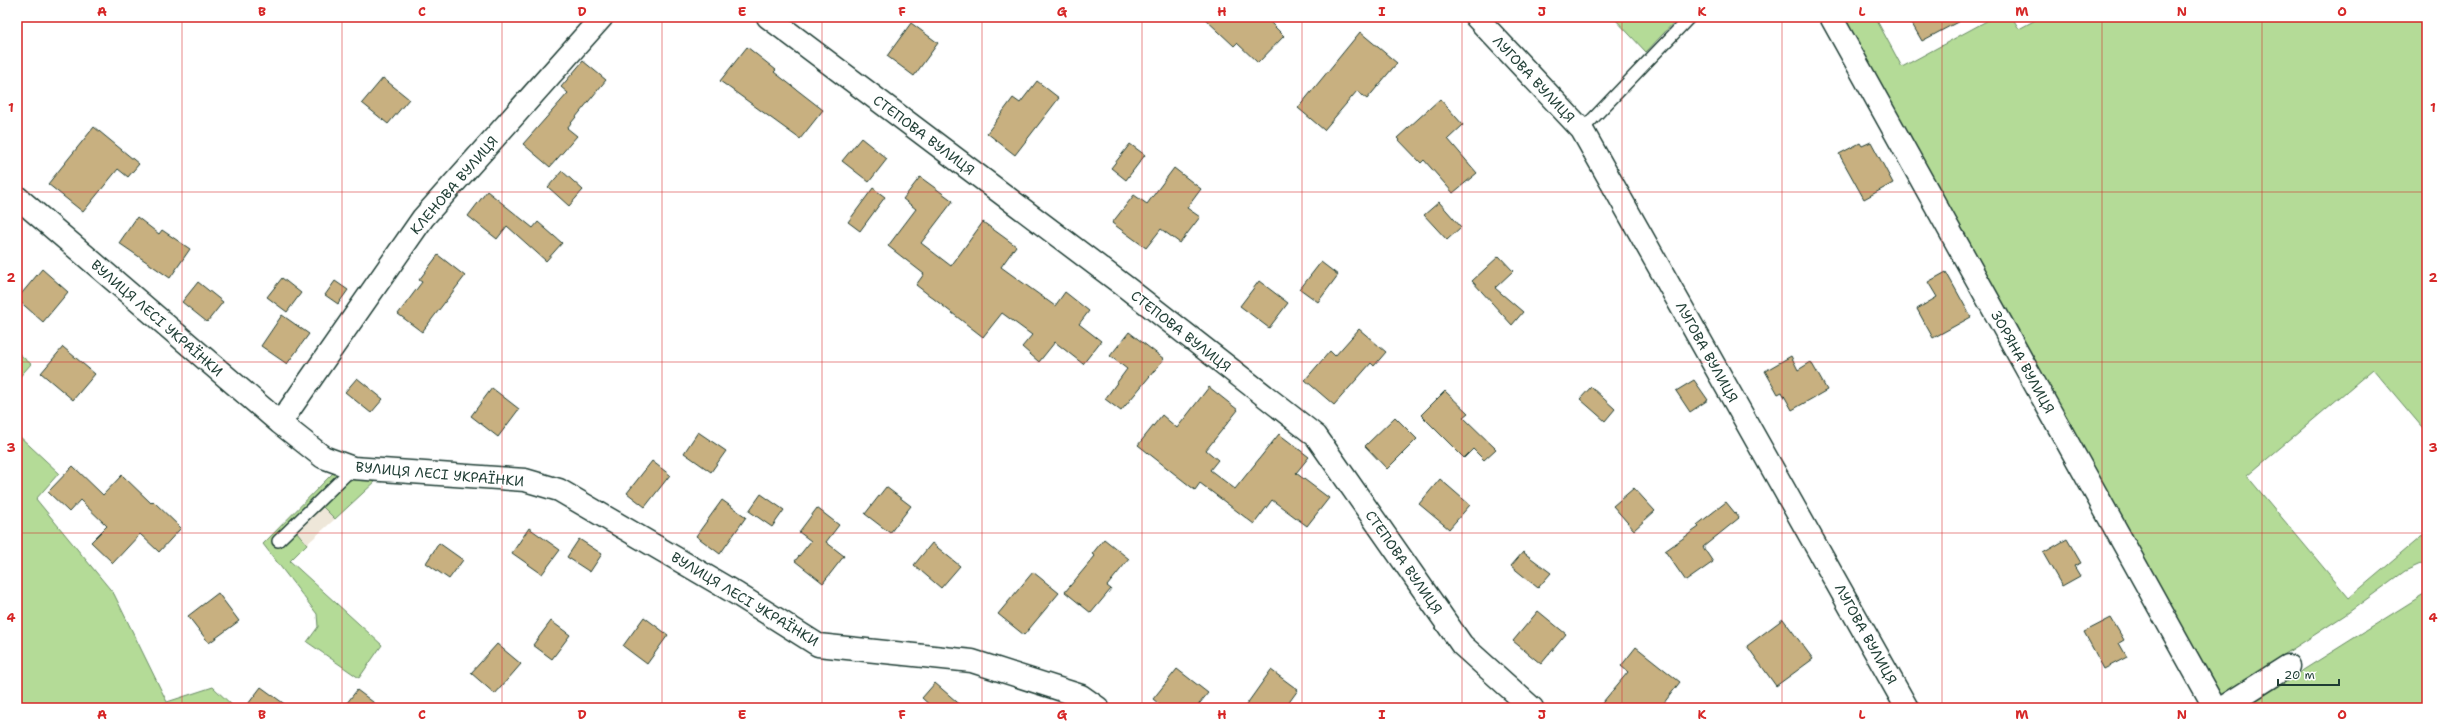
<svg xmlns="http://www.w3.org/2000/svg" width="2444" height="725" font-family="'Shantell Sans',sans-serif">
<rect width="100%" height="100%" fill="#fff"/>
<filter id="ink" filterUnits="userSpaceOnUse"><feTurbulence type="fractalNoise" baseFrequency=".025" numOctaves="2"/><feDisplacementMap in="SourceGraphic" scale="8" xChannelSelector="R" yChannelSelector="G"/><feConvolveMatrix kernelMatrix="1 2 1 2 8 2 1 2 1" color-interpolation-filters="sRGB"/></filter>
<g filter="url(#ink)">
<!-- built -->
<path fill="#eee7d9" d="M323,506L335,519L307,544L295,532Z"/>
<!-- green -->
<path fill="#b4db97" stroke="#6a8c66" d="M1613,17H1679L1646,52Z
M1841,17H1875L1902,67L1994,17H2012L2019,29L2041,17H2427V433L2373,369L2247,476L2349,598L2427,532V561L2405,571L2345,615L2219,697Z
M17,352L31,364L17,380Z
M17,434L59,473L36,499L114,594L167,702L213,687L235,708H17Z
M333,473L343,478L377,480L335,519L323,507L296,531L307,544L290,561L382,645L359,678L307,642L318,627L317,614L263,544Z
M2427,592V708H2243Z"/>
<!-- building -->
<path fill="#c8b080" stroke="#1f3d34" d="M1203,17H1265L1284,36L1258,63L1237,43L1234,46Z
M1908,17H1967L1922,41Z
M911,23L938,43L914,76L887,56Z
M1360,32L1397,63L1367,99L1357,91L1324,130L1298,108Z
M747,47L776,70L774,72L823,110L800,139L720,81Z
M583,61L606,80L567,128L577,136L550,167L523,144L568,93L561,87Z
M383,78L409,99L388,124L362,103Z
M1037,81L1059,98L1015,155L987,133L1013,98L1020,103Z
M1440,99L1463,125L1448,139L1477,173L1453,193L1424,160L1421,163L1397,138Z
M94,127L139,164L128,177L118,169L83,212L48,184Z
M861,138L887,159L869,182L842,161Z
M1871,142L1893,183L1864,199L1839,154L1860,143L1862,146Z
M1130,144L1145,155L1126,180L1111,168Z
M1174,168L1201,189L1187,208L1200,217L1180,243L1161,229L1146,248L1112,223L1134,195L1147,204Z
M562,171L583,190L569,206L548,187Z
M920,177L953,201L921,243L951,266L983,222L1016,246L1001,267L1055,306L1065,292L1089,311L1079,324L1101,341L1083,364L1055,342L1039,362L1022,347L1032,335L1002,313L983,337L916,285L924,274L888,246L916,209L903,199Z
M873,188L885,197L860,231L848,222Z
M487,191L533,228L538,222L562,243L546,261L507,226L497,239L468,216Z
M1439,202L1461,227L1447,240L1424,215Z
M137,217L159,234L162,230L190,249L170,278L119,243Z
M438,255L465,276L422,332L398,314L422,282L419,280Z
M1499,256L1513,271L1495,288L1523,312L1512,325L1472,281Z
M1321,262L1338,275L1318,302L1300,289Z
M42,269L68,292L43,322L17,299Z
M1946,272L1971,317L1933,338L1917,309L1937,297L1928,282Z
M282,278L301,293L287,312L267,297Z
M335,281L348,290L338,304L325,295Z
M1259,281L1288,303L1269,328L1240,306Z
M198,282L223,302L207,322L182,302Z
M282,315L309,334L287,364L261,346Z
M1359,329L1386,352L1374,366L1371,363L1334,405L1305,380L1330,351L1335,356Z
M1129,332L1164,359L1121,411L1105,399L1127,369L1110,356Z
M63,347L95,374L73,400L41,373Z
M1791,356L1798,370L1811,362L1827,390L1792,410L1782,392L1778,394L1765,371Z
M357,378L383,399L371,413L345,392Z
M1694,380L1708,400L1690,412L1676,391Z
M1209,387L1238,410L1206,450L1218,460L1210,470L1235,489L1279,434L1309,457L1296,473L1329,498L1307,526L1272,500L1254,524L1200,483L1195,490L1138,445L1162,415L1177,428Z
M1591,387L1615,409L1605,421L1580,399Z
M492,388L519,409L498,437L471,416Z
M1445,391L1468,413L1463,417L1496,449L1484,460L1473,449L1464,458L1421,415Z
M1395,417L1417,439L1387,469L1365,446Z
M698,432L726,451L711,472L684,453Z
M652,461L670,475L645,507L627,493Z
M73,466L103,495L122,475L151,503L153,501L181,528L159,552L140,534L113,563L91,542L107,526L80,500L69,512L48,492Z
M1440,479L1470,505L1449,529L1419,504Z
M886,487L911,506L890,533L865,514Z
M1634,488L1655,511L1634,530L1613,506Z
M761,494L784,510L772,527L749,511Z
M722,500L746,517L720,554L696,536Z
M1726,502L1739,518L1703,547L1713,562L1686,581L1665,551L1699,527L1697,525Z
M817,508L839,525L826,542L844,556L823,583L795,561L811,541L799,532Z
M529,528L560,550L542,574L512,553Z
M579,539L602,554L590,572L567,557Z
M1104,539L1129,559L1107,586L1111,589L1091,613L1065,592L1095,556L1092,554Z
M2067,539L2081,563L2074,566L2080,576L2062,586L2043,553Z
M439,543L463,560L449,579L426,563Z
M932,543L960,566L941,588L914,565Z
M1523,552L1551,573L1538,588L1511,566Z
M1033,572L1059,593L1024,635L998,614Z
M218,593L239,621L209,643L188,616Z
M1538,611L1566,634L1541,664L1513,641Z
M644,617L668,635L647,664L623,646Z
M2111,618L2124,640L2119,643L2127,657L2104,669L2084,632Z
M1783,619L1813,659L1776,686L1747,646Z
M551,621L570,635L552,659L533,645Z
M497,644L521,664L495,694L471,673Z
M1636,647L1680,682L1660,708H1598L1628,672L1621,666Z
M1177,669L1208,693L1196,708H1164L1153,699Z
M1271,670L1298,690L1285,708H1244Z
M935,683L964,708H933L922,698Z
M261,687L290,708H245Z
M357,690L381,708H343Z"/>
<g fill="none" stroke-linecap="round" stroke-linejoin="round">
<!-- lane casing -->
<g stroke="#1f3d34" stroke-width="14">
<path id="lane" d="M1582,130L1690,17
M278,541L353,468"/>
</g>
<!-- street casing -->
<g stroke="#1f3d34" stroke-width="25">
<path id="street" d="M768,17L1127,288L1316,436L1462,645L1532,708
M1476,17L1582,130L1907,708
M1831,17L2215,708
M17,197L280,423L323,457L353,468L525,480L559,490L737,594L818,645L972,661L1081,696L1098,708
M280,423L423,218L602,17
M2222,708L2288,666"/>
</g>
<!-- lane -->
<use href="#lane" stroke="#fff" stroke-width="11"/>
<!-- street -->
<use href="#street" stroke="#fff" stroke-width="22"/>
</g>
</g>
<!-- grid -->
<path fill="none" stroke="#d62828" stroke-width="1" stroke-opacity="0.55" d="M182,17V708M342,17V708M502,17V708M662,17V708M822,17V708M982,17V708M1142,17V708M1302,17V708M1462,17V708M1622,17V708M1782,17V708M1942,17V708M2102,17V708M2262,17V708M17,192H2427M17,362H2427M17,533H2427"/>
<g text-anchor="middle" stroke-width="3" stroke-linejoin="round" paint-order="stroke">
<!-- street labels -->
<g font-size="14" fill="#1f3d34" stroke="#fff">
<text transform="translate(1534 79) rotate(47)" y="5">ЛУГОВА ВУЛИЦЯ</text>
<text transform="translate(924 135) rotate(37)" y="5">СТЕПОВА ВУЛИЦЯ</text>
<text transform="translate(454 185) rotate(-49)" y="5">КЛЕНОВА ВУЛИЦЯ</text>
<text transform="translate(157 318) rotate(41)" y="5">ВУЛИЦЯ ЛЕСІ УКРАЇНКИ</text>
<text transform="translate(1181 331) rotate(38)" y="5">СТЕПОВА ВУЛИЦЯ</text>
<text transform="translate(1707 352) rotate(61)" y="5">ЛУГОВА ВУЛИЦЯ</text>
<text transform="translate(2023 362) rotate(61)" y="5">ЗОРЯНА ВУЛИЦЯ</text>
<text transform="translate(440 474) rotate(5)" y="5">ВУЛИЦЯ ЛЕСІ УКРАЇНКИ</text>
<text transform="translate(1404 562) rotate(55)" y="5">СТЕПОВА ВУЛИЦЯ</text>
<text transform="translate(745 599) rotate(31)" y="5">ВУЛИЦЯ ЛЕСІ УКРАЇНКИ</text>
<text transform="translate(1866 634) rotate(61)" y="5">ЛУГОВА ВУЛИЦЯ</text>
</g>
</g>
<!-- margin -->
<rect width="2444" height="725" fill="none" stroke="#fff" stroke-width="44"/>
<!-- scale -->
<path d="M2278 679v6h61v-6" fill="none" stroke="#1f3d34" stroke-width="2"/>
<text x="2284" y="679" font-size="12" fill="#1f3d34" stroke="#ffffff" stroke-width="3" paint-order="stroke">20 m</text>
<rect x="22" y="22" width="2400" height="681" fill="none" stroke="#d62828" stroke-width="1.5"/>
<g font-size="13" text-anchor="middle" font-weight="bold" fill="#d62828">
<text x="102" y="16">A</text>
<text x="262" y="16">B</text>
<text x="422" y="16">C</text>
<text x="582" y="16">D</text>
<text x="742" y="16">E</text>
<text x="902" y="16">F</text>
<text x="1062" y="16">G</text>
<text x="1222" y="16">H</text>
<text x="1382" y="16">I</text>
<text x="1542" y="16">J</text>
<text x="1702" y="16">K</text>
<text x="1862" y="16">L</text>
<text x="2022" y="16">M</text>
<text x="2182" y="16">N</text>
<text x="2342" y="16">O</text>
<text x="11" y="112">1</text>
<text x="2433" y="112">1</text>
<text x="11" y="282">2</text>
<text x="2433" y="282">2</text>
<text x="11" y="452">3</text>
<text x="2433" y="452">3</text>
<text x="11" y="622">4</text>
<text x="2433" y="622">4</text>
<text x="102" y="719">A</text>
<text x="262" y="719">B</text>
<text x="422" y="719">C</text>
<text x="582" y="719">D</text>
<text x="742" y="719">E</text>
<text x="902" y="719">F</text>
<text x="1062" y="719">G</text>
<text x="1222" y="719">H</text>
<text x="1382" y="719">I</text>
<text x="1542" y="719">J</text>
<text x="1702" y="719">K</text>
<text x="1862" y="719">L</text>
<text x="2022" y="719">M</text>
<text x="2182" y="719">N</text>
<text x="2342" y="719">O</text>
</g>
</svg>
